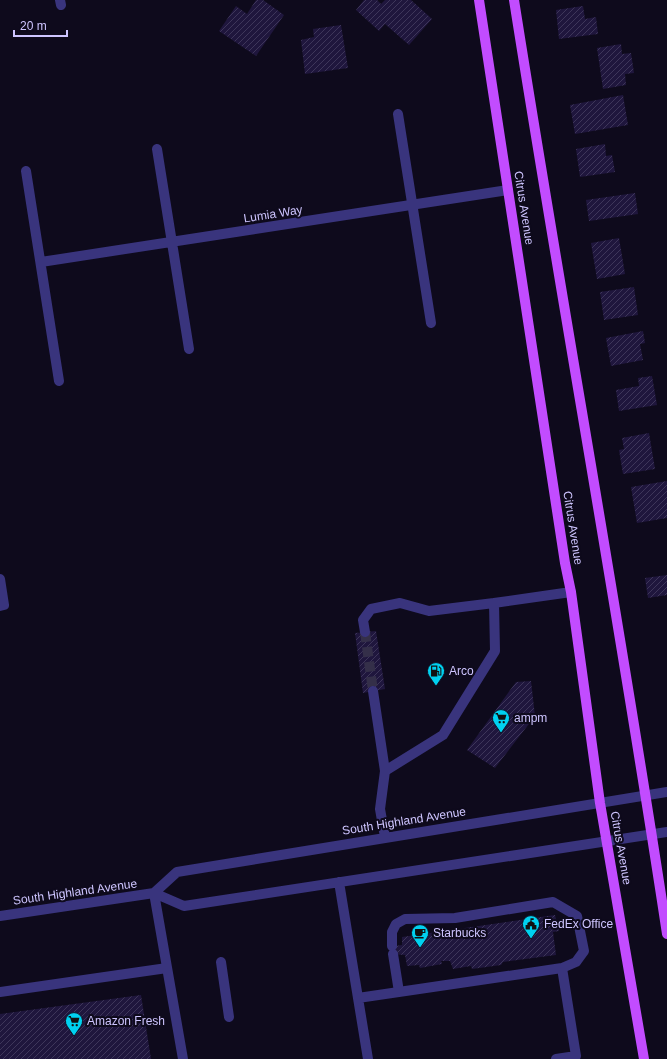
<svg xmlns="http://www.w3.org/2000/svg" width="667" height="1059" font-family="Helvetica,sans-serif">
<defs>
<pattern id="building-hatch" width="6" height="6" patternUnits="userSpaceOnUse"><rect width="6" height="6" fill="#1f163d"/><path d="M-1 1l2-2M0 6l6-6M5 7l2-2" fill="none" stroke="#3e365a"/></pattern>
</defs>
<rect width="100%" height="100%" fill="#0e0a1c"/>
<!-- building -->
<path fill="url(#building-hatch)" d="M256,0H263L284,15L256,56L219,31L236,6L247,14Z
M364,0H377L381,4L385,0H411L432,19L409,45L385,24L379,31L356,10Z
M583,6L585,19L596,17L598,34L559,39L556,10Z
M341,25L348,68L305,74L301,40L314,37L313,29Z
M621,44L622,54L631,53L634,73L625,74L626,85L603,89L597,48Z
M623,95L628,125L575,134L570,105Z
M605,144L606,156L612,155L615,172L580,177L576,149Z
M635,193L638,214L589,221L586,200Z
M619,238L625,274L597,279L591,243Z
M634,287L638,315L604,320L600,292Z
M643,331L645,343L640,344L643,360L611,366L606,338Z
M652,376L657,405L619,411L616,390L639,386L638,378Z
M649,433L655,469L623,474L619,450L624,449L622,438Z
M667,481V518L637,523L631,487Z
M667,575V595L648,598L645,578Z
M376,631L385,689L363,693L355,633Z
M531,681L535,716L495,768L467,750L516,682Z
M555,915L559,931L553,932L556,955L503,962L501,965L472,969L471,966L453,969L450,961H441L442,964L420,968L419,965L407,966L405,955L390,954L388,947L402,945V937Z
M141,995L151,1059H0V1014Z"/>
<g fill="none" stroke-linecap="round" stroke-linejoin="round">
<!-- minor-tunnel -->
<path stroke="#342f49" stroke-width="10" stroke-dasharray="10 5" stroke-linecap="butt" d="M365,632L373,691"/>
<!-- minor -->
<path stroke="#39347d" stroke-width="10" d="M60,0L61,5
M398,114L431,323
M157,149L189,349
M26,171L59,381
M41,262L508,190
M0,579L4,605L0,606
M365,632L363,620L371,609L400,603L429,611L494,603
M373,691L385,771
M385,837L380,809L385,771L443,735L495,651L494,603L571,592
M339,882L368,1059
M154,893L177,872L667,792
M154,893L183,1059
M0,916L154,893L184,906L667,832
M392,946V932L396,924L405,919L455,918L553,902L577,916L584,951L576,962L562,968
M393,954L399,992
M221,962L229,1017
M0,992L167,968
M358,998L562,968L576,1056L556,1059"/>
<!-- major -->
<path stroke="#c24cff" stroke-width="10" d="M479,0L565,563L571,592L600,803L644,1059
M514,0C563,311 620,622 667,934"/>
</g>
<!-- icons -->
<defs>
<g id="fuel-pin" transform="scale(0.9)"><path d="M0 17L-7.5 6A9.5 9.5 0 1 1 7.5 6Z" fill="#00d1f0" stroke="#0e0a1c"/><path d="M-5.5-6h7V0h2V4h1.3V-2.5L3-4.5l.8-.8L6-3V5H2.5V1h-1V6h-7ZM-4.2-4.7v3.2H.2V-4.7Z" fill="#111"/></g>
<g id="supermarket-pin" transform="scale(0.9)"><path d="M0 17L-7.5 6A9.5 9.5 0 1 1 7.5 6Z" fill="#00d1f0" stroke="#0e0a1c"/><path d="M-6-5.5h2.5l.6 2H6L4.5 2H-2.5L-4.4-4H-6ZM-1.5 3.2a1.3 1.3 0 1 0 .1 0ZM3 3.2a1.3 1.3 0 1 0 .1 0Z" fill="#111"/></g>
<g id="civic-pin" transform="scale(0.9)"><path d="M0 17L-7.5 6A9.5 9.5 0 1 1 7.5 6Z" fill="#00d1f0" stroke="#0e0a1c"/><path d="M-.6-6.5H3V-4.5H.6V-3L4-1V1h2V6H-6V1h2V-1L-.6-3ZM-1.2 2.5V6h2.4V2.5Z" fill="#111"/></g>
<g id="cafe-pin" transform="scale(0.9)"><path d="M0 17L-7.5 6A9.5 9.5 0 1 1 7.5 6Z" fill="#00d1f0" stroke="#0e0a1c"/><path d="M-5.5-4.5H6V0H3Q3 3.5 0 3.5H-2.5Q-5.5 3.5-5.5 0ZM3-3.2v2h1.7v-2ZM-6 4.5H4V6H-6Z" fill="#111"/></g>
</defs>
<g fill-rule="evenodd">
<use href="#fuel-pin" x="436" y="671"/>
<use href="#supermarket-pin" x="501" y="718"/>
<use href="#civic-pin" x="531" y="924"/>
<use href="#cafe-pin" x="420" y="933"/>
<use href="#supermarket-pin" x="74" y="1021"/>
</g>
<g text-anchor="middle" stroke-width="4" stroke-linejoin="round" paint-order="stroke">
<!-- street labels -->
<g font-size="12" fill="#cec5ff" stroke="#0e0a1c">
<text transform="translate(524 208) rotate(81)" y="4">Citrus Avenue</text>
<text transform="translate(273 214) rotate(-9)" y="4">Lumia Way</text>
<text transform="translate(573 528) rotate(81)" y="4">Citrus Avenue</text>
<text transform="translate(404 821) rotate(-9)" y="4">South Highland Avenue</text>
<text transform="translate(621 848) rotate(80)" y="4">Citrus Avenue</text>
<text transform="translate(75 892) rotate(-8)" y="4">South Highland Avenue</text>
</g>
<!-- poi labels -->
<g font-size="12" fill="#cec5ff" stroke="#0e0a1c" text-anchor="start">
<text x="449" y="675">Arco</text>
<text x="514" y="722">ampm</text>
<text x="544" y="928">FedEx Office</text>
<text x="433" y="937">Starbucks</text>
<text x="87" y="1025">Amazon Fresh</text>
</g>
</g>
<!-- scale -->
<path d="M14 30v6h53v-6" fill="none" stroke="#cec5ff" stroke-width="2"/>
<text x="20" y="30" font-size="12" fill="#cec5ff" stroke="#0e0a1c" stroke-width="3" paint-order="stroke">20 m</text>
</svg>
